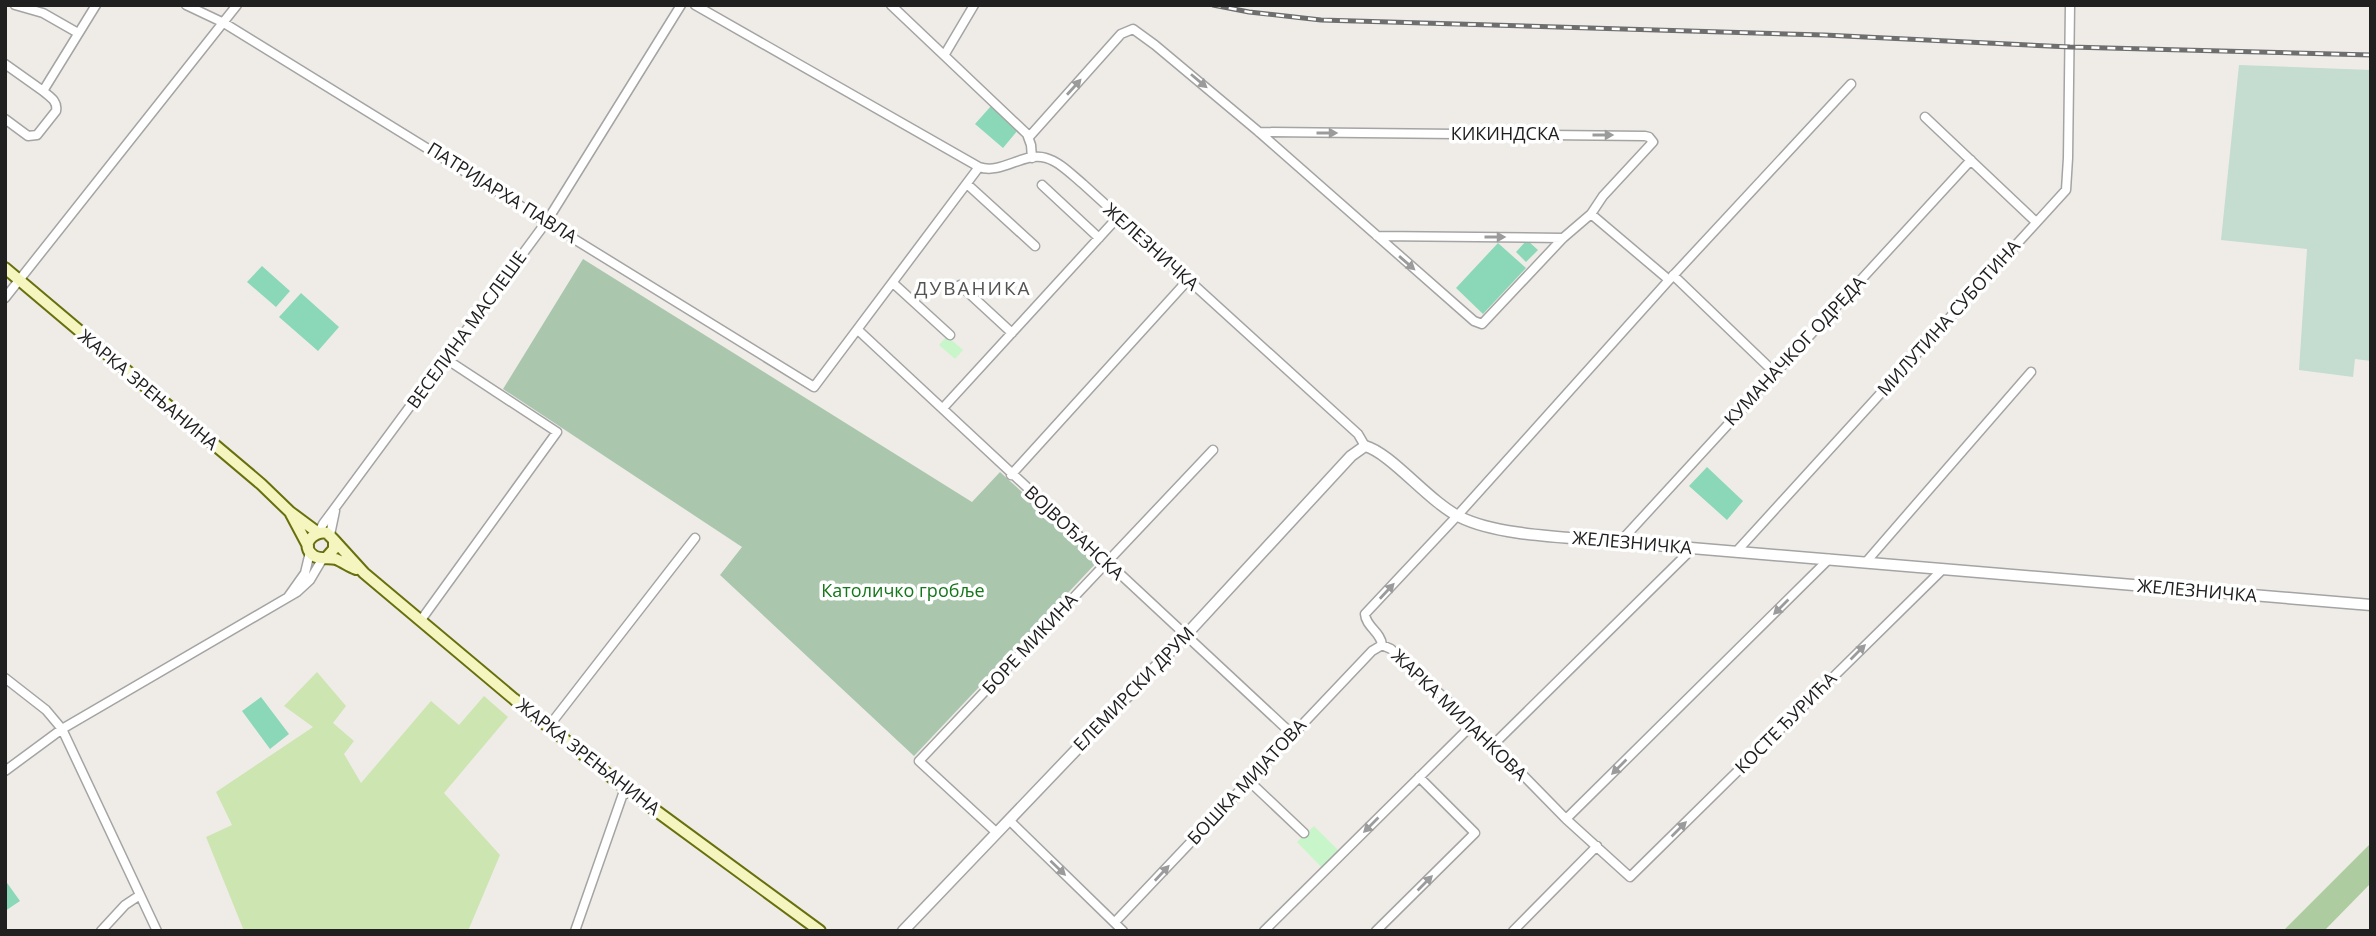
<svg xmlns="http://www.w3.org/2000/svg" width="2376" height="936" font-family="'Open Sans',sans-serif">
<rect width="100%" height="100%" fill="#efece7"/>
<!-- grass -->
<path fill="#cce5b1" d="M317,672L346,706L333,723L354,741L344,754L361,783L431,701L459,725L484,696L508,717L444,793L500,855L468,931H244L206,837L232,825L216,792L313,727L284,706Z"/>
<!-- forest -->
<path fill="#adcc9f" d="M2371,843V883L2324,931H2283Z"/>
<!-- wetland -->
<path fill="#c5dcd1" d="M2239,65L2371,70V361L2355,359L2353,377L2299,370L2307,249L2221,240Z"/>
<!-- cemetery -->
<path fill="#aac7ad" d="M583,259L972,502L1000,472L1098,561L914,756L720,575L742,547L503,389Z"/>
<!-- park -->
<path fill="#c8f6ca" d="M947,336L963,350L955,359L939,345Z
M1314,826L1342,854L1325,871L1297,842Z"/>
<!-- pitch -->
<path fill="#8bd8b8" d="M991,106L1018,130L1003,148L975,124Z
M1527,240L1538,250L1526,262L1516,252Z
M1498,243L1526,268L1483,314L1456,288Z
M262,266L290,291L276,307L247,282Z
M301,293L339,327L318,351L279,317Z
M1707,467L1743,501L1727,520L1689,486Z
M261,697L289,734L270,749L242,711Z
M5,880L20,901L5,911Z"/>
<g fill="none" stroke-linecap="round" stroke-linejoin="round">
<!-- minor casing -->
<g stroke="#a4a4a4" stroke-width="11">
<path id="minor" d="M15,5L43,13L78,33
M186,5L224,23L814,387L979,167
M695,5L979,167C1002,175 1024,151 1046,158C1060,162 1072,175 1083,184L1358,434L1365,446
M891,5L1027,134L1031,145L1032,158
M945,54L974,5
M5,64L43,91
M1925,117L2036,222
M5,119L28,136L37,135L56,111C58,101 50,97 43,91L96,5
M1029,137L1121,34L1133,29L1155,45L1259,132L1474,321L1482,324L1563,238L1591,214L1603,196L1653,142L1649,137L1645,136L1259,132
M967,184L1035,246
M1042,185L1099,238
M1591,214L1669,280
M1377,236L1563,238
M1673,275L1775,373
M893,283L950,335
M960,285L1012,333
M5,298L237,5
M858,330L1292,734
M943,408L1118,217
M1011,475L1188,280
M319,532L323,524L547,221L681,5
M330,535L335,511
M1620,542L1971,160
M1736,552L2066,190L2068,158L2070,5
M1866,562L2031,372
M288,597L305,573L310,552
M421,620L557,432L446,359
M1382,645L1391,649L1473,724L1566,819L1630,877L1943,569
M1382,645C1381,632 1366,627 1365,614L1457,516L1669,280L1851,84
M5,678L46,710L62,729L157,931
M549,726L695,538
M1493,745L1693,548
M5,771L62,729L297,592L310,580L323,558
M1249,781L1304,833
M1566,819L1829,559
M1009,820L1123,931
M997,833L919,761L1213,450
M1115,922L1372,651L1382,645
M101,931L125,905L140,895
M575,931L625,788
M1264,931L1473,724
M1376,931L1475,833L1419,777
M1513,931L1597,846"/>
</g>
<!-- tertiary casing -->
<g stroke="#a4a4a4" stroke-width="13">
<path id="tertiary" d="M903,931L1185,636L1351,456L1365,446C1391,453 1429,502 1460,517C1500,537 1574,537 1620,542L2371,605"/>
</g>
<!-- secondary casing -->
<g stroke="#68700d" stroke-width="14">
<path id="secondary" d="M5,268L261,484L290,512L317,532
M291,514L308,546
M334,540L364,573L514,699L625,788L820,931
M326,558L334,549V540L327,533C313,530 299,546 314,556C320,560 329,557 336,559C343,562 349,566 356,569"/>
</g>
<!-- minor -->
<use href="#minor" stroke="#fff" stroke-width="8"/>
<!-- tertiary -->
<use href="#tertiary" stroke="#fff" stroke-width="10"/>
<!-- secondary -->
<use href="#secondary" stroke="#f4f5bf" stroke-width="10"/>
<!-- rail casing -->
<g stroke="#6e6e6e" stroke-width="5">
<path id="rail" d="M1213,5L1249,12L1321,20L1824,35L2070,47L2371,55"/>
</g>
<!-- rail -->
<use href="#rail" stroke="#fff" stroke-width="2.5" stroke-dasharray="8" stroke-linecap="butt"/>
</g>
<!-- one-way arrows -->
<defs><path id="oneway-solid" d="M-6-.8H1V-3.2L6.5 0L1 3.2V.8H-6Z" transform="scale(1.75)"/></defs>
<g fill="#9b9b9b">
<use href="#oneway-solid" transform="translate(1199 81) rotate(40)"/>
<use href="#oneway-solid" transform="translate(1074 87) rotate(-48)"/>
<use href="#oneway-solid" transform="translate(1327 133)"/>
<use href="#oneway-solid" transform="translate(1603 135)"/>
<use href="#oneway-solid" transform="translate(1495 237)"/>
<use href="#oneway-solid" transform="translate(1407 263) rotate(41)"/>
<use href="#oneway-solid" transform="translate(1387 591) rotate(-47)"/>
<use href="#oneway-solid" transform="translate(1781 607) rotate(135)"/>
<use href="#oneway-solid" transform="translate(1858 652) rotate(-45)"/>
<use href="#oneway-solid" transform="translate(1619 767) rotate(135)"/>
<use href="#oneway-solid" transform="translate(1371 825) rotate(135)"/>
<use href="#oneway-solid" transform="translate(1679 829) rotate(-45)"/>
<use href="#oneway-solid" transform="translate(1058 868) rotate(44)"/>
<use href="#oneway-solid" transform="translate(1162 873) rotate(-47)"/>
<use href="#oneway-solid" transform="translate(1425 883) rotate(-45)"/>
</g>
<g text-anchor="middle" stroke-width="7" stroke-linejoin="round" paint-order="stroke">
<!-- street labels -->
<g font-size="18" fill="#202020" stroke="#fff">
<text x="1505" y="140">КИКИНДСКА</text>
<text transform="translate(502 193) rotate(32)" y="6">ПАТРИЈАРХА ПАВЛА</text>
<text transform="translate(1151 247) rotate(42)" y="6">ЖЕЛЕЗНИЧКА</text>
<text transform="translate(1949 318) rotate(-48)" y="6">МИЛУТИНА СУБОТИНА</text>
<text transform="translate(467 330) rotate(-54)" y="6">ВЕСЕЛИНА МАСЛЕШЕ</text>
<text transform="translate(1795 351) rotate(-47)" y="6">КУМАНАЧКОГ ОДРЕДА</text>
<text transform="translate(148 390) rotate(40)" y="6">ЖАРКА ЗРЕЊАНИНА</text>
<text transform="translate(1074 533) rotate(43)" y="6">ВОЈВОЂАНСКА</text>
<text transform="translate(1632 543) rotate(5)" y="6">ЖЕЛЕЗНИЧКА</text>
<text transform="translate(2197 591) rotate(5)" y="6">ЖЕЛЕЗНИЧКА</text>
<text transform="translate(1030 644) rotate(-47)" y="6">БОРЕ МИКИНА</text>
<text transform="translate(1134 689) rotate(-46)" y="6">ЕЛЕМИРСКИ ДРУМ</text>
<text transform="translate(1459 715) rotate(44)" y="6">ЖАРКА МИЛАНКОВА</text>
<text transform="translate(1786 723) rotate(-45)" y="6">КОСТЕ ЂУРИЋА</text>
<text transform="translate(588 757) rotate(38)" y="6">ЖАРКА ЗРЕЊАНИНА</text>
<text transform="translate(1247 782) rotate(-47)" y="6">БОШКА МИЈАТОВА</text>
</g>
<!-- park labels -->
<g font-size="18" fill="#147719" stroke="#fff">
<text x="903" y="597">Католичко гробље</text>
</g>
<!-- neighbourhood labels -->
<g font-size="19" letter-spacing="2" fill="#535353" stroke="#fff">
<text x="973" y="295">ДУВАНИКА</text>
</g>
</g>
<!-- border -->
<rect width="2376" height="936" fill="none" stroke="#202020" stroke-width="14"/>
</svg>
